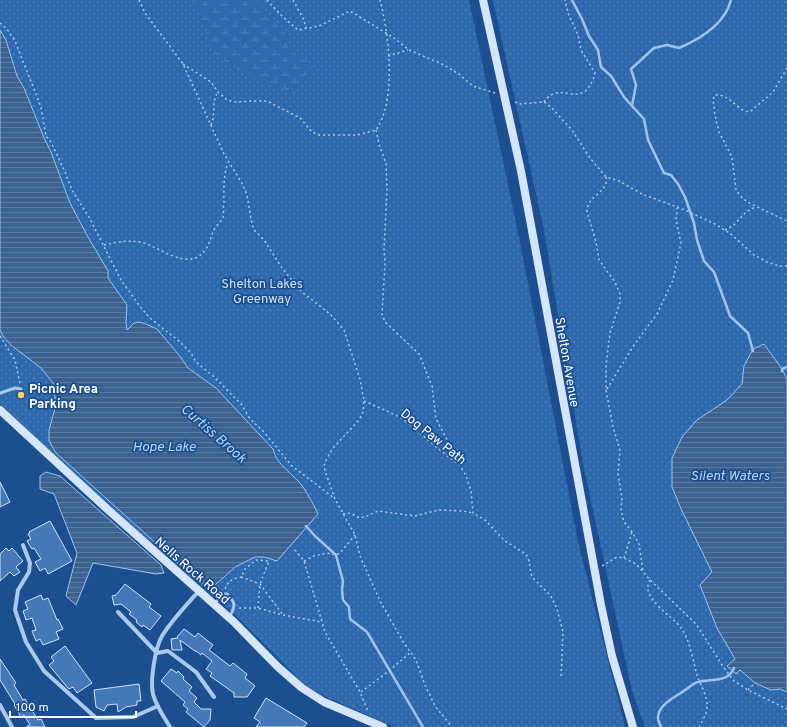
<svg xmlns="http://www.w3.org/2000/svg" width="787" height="727" font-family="Overpass,sans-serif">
<defs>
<pattern id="grass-dots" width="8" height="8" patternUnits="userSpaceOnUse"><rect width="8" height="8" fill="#2e69ad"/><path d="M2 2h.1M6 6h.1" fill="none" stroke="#4d80b9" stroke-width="1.8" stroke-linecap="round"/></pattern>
<pattern id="wetland-marsh" width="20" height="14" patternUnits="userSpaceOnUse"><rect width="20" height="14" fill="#2e69ad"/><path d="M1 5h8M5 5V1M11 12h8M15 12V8" fill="none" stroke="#4d80b9"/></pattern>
<pattern id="water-rules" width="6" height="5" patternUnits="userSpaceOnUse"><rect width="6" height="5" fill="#3c6290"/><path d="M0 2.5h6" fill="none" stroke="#597aa1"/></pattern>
</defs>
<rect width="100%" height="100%" fill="#1b4f8f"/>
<!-- grass -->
<path fill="url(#grass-dots)" d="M0,0H469L518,232L579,546L625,727H395L324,696L305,685L233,613L189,576L84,483L0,404Z
M493,0H787V727H645L632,691L583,464L544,230Z"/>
<!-- wetland -->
<path fill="url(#wetland-marsh)" d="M194,0H257L285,33L296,55L315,65L295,93L255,79L214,55Z"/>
<!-- water -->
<path fill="url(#water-rules)" stroke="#9cc4f0" d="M0,30L6,40L17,76L24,88L44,138L51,152L70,203L88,237L108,271V278L127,305L126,322L127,330L134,323L139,322L146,324L157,329L179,355L188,368L216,388L273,449C276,465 294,474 303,487C309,496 314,505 318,514L277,561L264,557H255L235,567L215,585L208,586L200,583L56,453L49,441V430L56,405L53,383L41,368L12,346L3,336L0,330Z
M764,344L782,369L787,379V692L780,689L771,690L755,683L740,670L736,674L727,666L735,659L717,628L700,585L712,572L682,511L672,487V458L682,437L697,420L727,400L742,384L744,366L753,349Z
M46,472L60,476L161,565L164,573L156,574L93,563L76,605L66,596L77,553L54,494L40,489V476Z"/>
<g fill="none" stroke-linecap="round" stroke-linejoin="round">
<!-- stream -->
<path stroke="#9cc4f0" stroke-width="2.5" d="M572,0L582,19L589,36L598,50L601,67L611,76L624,97L632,106
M731,0C725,24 700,39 679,48L667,45L654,48L631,69L636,85L632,106L644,119L648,140L664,173L671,175L678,184L685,197L694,223L697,240L704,261L714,272L730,316L748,333L753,351
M782,371V369L787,367
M306,526L315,536L336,555L343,581L342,590L343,600L349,607L350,619L367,632L423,727
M661,727C660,724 658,721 658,718C658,704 676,697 685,690C689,688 692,684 695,683C708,677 727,685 734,668"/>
</g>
<!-- building -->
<path fill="#4478b7" stroke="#cfe3fa" d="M0,482L10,502L0,507Z
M50,521L72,561L48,574L45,568L40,571L35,562L41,559L34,548L32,549L27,541L31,539L28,534L30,533L29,532Z
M6,548L9,551L12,548L23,561L16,567L20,572L14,576L10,572L0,581V554Z
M125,584L151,604L149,607L161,616L150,630L143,625L142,627L136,622L137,620L129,614L131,612L121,604L114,605L112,596L116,595Z
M41,595L43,600L48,598L57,620L58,619L63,629L56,632L59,639L43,645L40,639L36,641L32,631L36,630L32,618L26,620L23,611L28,609L25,602Z
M184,629L195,637L198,633L213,645L209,650L230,666L233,663L247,674L245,678L255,686L247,697H234V693L210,676L212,673L206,669L212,661L202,653L201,655L196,651H195L180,640L182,650H172L171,639L178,638L177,637Z
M65,646L92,683L77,693L73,687L69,689L67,687L49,665L54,661L51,657Z
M0,659L16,683L14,685L23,700L25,699L38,720L41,719L45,727H26L30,725L24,715L21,717L14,705L15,704L0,680Z
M171,669L177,673L178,671L184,677L183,679L192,687L189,691L197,698L194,702L201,709H211L210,720L204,727L186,712L188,709L183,705L185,702L161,681Z
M139,684L141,701H137V705L126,707L118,712L117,704L107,705L104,711L96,707L94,690Z
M266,698L307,723L304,727H256L260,722L254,718Z"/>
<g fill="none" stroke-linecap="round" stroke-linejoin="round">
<!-- path -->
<path stroke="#a9c9ee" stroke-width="1.5" stroke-dasharray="2 3" stroke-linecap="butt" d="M139,0L145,13L183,64L224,154L243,185L247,195L252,224L255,231L264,240L282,268L291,279L302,292L330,314L344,330L360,379L364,401L363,412L359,420L333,448L326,460L324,466L325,471L335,499L355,535L360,556L380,601L402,640L416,660L425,685L435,706L452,727
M267,0L282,16L298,30L319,26L350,11L394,38L409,50L442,64L459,74L473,86L495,93
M293,0L304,20L306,29
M0,23L7,29L15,41L41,107L46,136L51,142L65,172L72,190L89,217L121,280L138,304L150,318L180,342L191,353L196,362L213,376L242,405L250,419L262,430L292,466L334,498
M388,56L408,50
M183,64L211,82L218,92L227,100L236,102L253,101H267L300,118L312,132L319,135H357L376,130C397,100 389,34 380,0
M787,68L773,92L751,111C740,115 730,93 715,95L713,99L715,115L719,132L732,157L736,190L742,198L751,204L787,221
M515,102L519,104L544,102L551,107L572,130L590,158L606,177L619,181L642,194L685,210L715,224L731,234L754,255L767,262L779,266H787
M544,102C561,77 583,115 595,73L581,50L578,35L568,13L565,0
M211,125C216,114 211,102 218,92
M376,130L379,144L386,164L387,190L384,249L385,264L382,314L385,322L419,354L432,386L436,419L460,464
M606,177V184L603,189L591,200L588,205L587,212L596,242L599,260L615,282L620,294V302L610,333L606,365V390L613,427L620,450L618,474L622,498L621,510L624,522L632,532L639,544L643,571
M725,230L734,225L745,213L755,207
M104,245C117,242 126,240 140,242C160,246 189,274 206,249C210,243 211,236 214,230C216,225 221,222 223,217C224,213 223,207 224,202C224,189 223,176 228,163
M0,336L15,360L20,384
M607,389L634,345L657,314L673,280L681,243L676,220L677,208
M364,401L389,412L403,419L446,455L460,465L466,476L471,491L473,513L485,520L505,541L526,554L529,561L531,574L534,579L551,596L557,609L563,632L561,679
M343,514L350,513L360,518L367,516L378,511L415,516L438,510L463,511L473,513
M295,550L304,561L325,632L360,692L368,711
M624,558L632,532
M304,561L314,556L327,553L336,555L340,553L355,535
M602,566L617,557L624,558L636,564L650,580L696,624L724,668L734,681L748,690L787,709
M650,580C639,598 673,616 681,628C690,639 693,661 697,675C700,685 708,696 707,707C707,714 702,721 699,727
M225,589C228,581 232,579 241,577
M239,608H258L283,615L322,622
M258,608L260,584L269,561L256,560L245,569L241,577L260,584L283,615
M748,690L755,683
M361,692L390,670L411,652"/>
<!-- service -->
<path stroke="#a9c9ee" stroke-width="3" d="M0,393L15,388L21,389
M215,603L223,594H227C237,604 235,606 229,618"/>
<!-- minor -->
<path stroke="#a9c9ee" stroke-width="4" d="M23,545L30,563L29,572L18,590L15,610L26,642L44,671L96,718L133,717L158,706
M118,612L157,653L168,651L196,672L214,697
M0,705L12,727
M170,727C164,717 156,706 153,694C150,681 155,648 162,636C172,620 186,605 199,591"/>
<!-- secondary -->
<path stroke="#d6e6fa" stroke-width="8" d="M483,0L521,171L601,605L612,656L633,727
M0,410L105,507L234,622L278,667L302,688L324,702L383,727"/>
</g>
<!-- markers -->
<circle fill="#ffd166" stroke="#1b4f8f" stroke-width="1.5" cx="21" cy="395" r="4"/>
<g text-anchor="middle" stroke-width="3.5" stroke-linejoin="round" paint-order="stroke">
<!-- park labels -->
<g font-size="13" fill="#cfe3fa" stroke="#1b4f8f">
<text x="262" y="288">Shelton Lakes<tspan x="262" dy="15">Greenway</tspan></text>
</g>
<!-- street labels -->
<g font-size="13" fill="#fff" stroke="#1b4f8f">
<text transform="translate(568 362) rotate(80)" y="5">Shelton Avenue</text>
<text transform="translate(434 436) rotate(39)" y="5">Dog Paw Path</text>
<text transform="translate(193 570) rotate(41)" y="5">Nells Rock Road</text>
</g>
<!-- poi labels -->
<g font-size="13" font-weight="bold" fill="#fff" stroke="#1b4f8f" text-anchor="start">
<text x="29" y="393">Picnic Area<tspan x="29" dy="15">Parking</tspan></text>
</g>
<!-- water labels -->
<g font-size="14" font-style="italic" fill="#b5d3f5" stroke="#1b4f8f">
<text transform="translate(214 433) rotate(41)" y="5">Curtiss Brook</text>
<text x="164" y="451">Hope Lake</text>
<text x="730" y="480">Silent Waters</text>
</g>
</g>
<!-- scale -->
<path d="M10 711v6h126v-6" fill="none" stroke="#ffffff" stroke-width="2"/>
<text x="16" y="711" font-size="12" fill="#ffffff" stroke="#1b4f8f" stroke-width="3" paint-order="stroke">100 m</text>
</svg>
